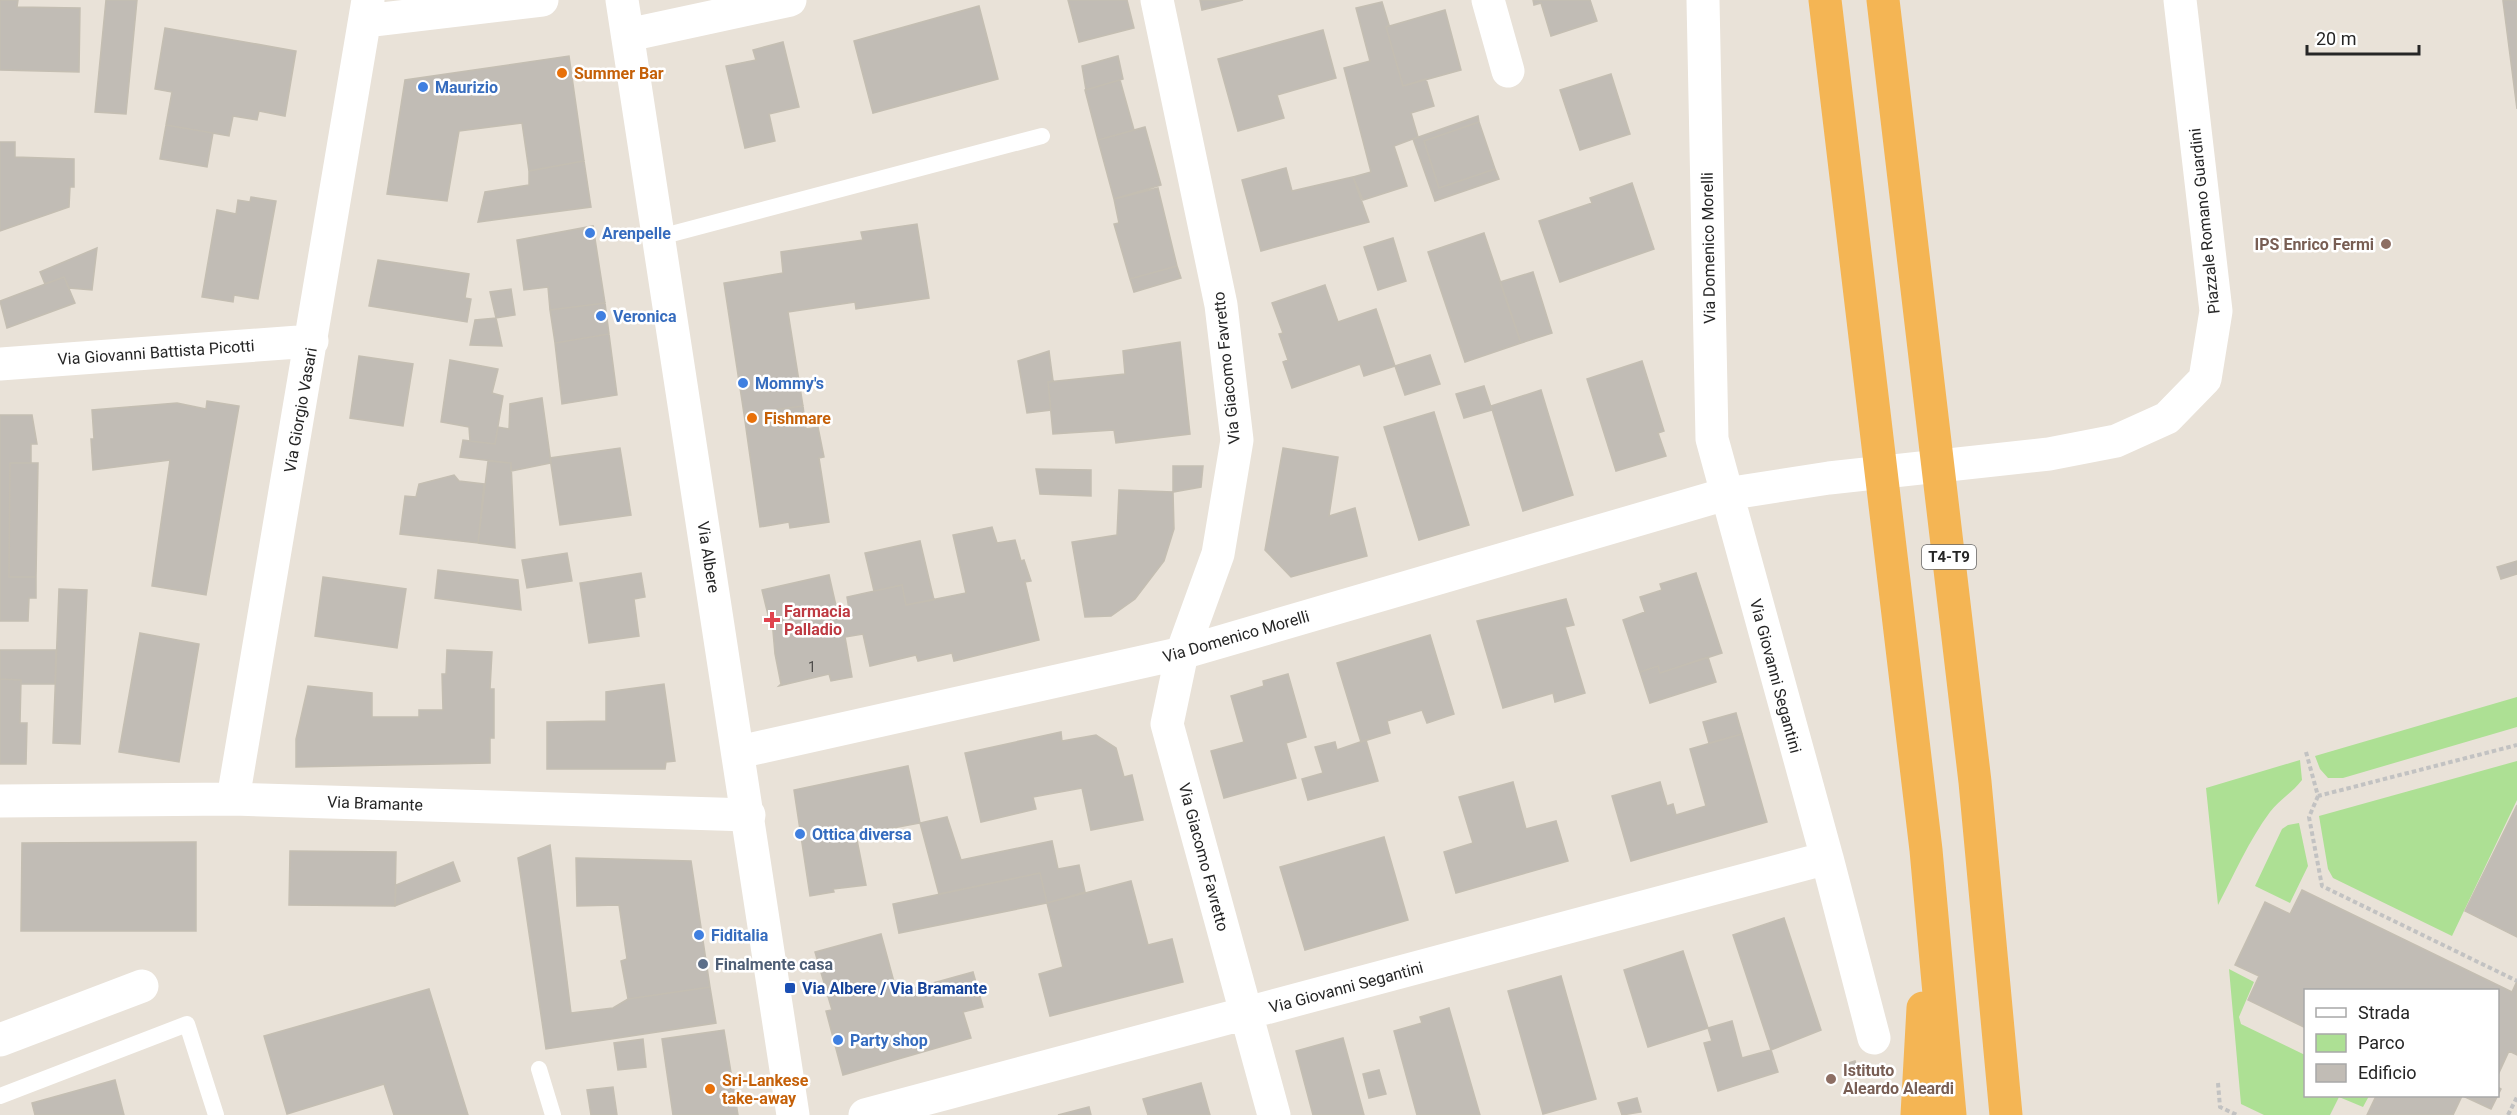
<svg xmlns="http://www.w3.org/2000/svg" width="2517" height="1115" font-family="Roboto,sans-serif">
<rect width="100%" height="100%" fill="#e9e2d8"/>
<!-- green -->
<path fill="#ade094" d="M2517,697V727L2343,778H2328L2320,769L2315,756Z
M2300,760L2302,780C2293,792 2279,800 2270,812C2249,840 2234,875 2218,905L2206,788Z
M2517,761V800L2452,936L2333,878L2328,869L2319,816Z
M2299,823L2308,866L2290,903L2255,886L2282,829L2288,825Z
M2229,969L2254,982L2239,1017L2241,1024L2305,1055L2306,1096H2369L2363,1107L2339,1097L2330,1115H2264L2241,1104Z"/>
<!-- building -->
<path fill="#c1bcb5" stroke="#c4beb2" stroke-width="1.5" d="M0,0H18L17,7L80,8L79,72L0,70Z
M106,0H137L126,114L95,112Z
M1068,0H1127L1134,28L1079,42Z
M1200,0H1243L1202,10Z
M1533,0H1590L1597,21L1551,36L1541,3L1534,5Z
M2503,0H2517V109L2503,1Z
M1382,2L1389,25L1386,27L1403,86L1426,79L1434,106L1411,113L1418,137L1394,146L1407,186L1363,200L1353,177L1371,172L1344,68L1370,61L1356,8Z
M979,6L998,79L873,113L854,41Z
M1445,10L1461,70L1403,86L1386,27Z
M165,28L296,51L285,116L259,111L257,120L233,116L229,136L166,125L172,92L155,89Z
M1323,30L1336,78L1277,95L1284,118L1238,131L1218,59Z
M783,42L799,107L769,114L775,141L745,148L726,66L756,60L753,50Z
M569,56L584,161L529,171L522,123L459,131L447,201L387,194L405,80Z
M1118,56L1123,79L1086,90L1082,66Z
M1611,74L1630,134L1580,150L1560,90Z
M1120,80L1134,130L1098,140L1085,90Z
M1478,116L1479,122L1424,141L1439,188L1495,169L1499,179L1435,201L1413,139Z
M1479,122L1495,169L1439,188L1424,141Z
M166,125L213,133L207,167L160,159Z
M1145,127L1161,185L1114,199L1098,140Z
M0,142H15V157L74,159V187H70L69,207L0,231Z
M584,161L591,207L478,222L485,192L529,185V171Z
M1286,168L1292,191L1353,177L1369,222L1261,251L1242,180Z
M1632,183L1654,249L1560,282L1539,221L1592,203L1590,198Z
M1158,188L1177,266L1130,279L1114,224L1119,223L1114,199Z
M251,197L276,201L258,299L234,295L233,302L202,297L217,210L236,214L238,200L250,202Z
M917,224L929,298L856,309L855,302L788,312L803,406L744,414L724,283L783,273L781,252L863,240L861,232Z
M593,226L605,303L550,310L548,287L524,290L517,240Z
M1484,233L1521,343L1465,362L1428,252Z
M1393,238L1406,281L1378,290L1364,247Z
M97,248L92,290L69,288L64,277L45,284L40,272Z
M378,260L469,274L465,298L471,299L467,322L369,306Z
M1177,266L1181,278L1134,292L1130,279Z
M1533,272L1552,333L1521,343L1500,282Z
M64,277L75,303L7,328L0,301Z
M1325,285L1338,322L1376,309L1395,366L1364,376L1360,364L1292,388L1283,362L1288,360L1279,334L1283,333L1272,303Z
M511,289L515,315L496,318L490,292Z
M605,303L609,334L555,343L550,310Z
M496,318L502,346L470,345L475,320Z
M609,334L617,395L562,404L555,343Z
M1180,342L1190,434L1116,443L1114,430L1053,434L1048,382L1125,374L1123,351Z
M1049,351L1053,381L1048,382L1051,410L1027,413L1018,361Z
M1430,355L1440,384L1405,395L1395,366Z
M359,356L413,364L403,426L350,418Z
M450,360L498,369L492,393L503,396L495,444L470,441L469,427L441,422Z
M1642,361L1664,431L1658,433L1666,456L1616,471L1587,379Z
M1484,386L1492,410L1464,418L1456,394Z
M1541,390L1573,495L1523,511L1491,406Z
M542,398L551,463L511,471V463L460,457L463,440L495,444L498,427L509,429L510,404Z
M207,401L239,406L206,595L152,586L170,460L93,470L91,439H94L92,410L177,403L206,409Z
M803,406L806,429L818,427L824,457L819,458L829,522L790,528L789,522L760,527L744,414Z
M1434,412L1469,525L1419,540L1384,427Z
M0,415H32L37,444H31V463H10L9,577H36V598H29L28,621H0Z
M620,448L631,515L560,525L550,458Z
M1283,448L1338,457L1329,516L1355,508L1367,556L1291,577L1265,550Z
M488,461L511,463L515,548L478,543Z
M10,463H38L36,577H9Z
M1173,466H1203L1201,487L1173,492Z
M1036,469L1091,470V496L1040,494Z
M454,475L459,481L484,484L478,543L400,534L405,496L416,497L419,484Z
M1119,490L1173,492L1174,529L1164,561L1135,599L1111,616L1085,617L1072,542L1117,535Z
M992,527L997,543L1015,540L1021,561L1024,560L1031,581L1025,582L1039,640L954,661L952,653L918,661L916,655L870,666L863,634L845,637L852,677L831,681L829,674L779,686L781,684L775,654L772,620L769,619L762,590L829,575L839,619L850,616L847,597L902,585L906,605L966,593L953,535Z
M920,541L934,600L906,605L902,585L874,591L865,553Z
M567,553L572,581L527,588L522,560Z
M2517,561V574L2501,579L2497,567Z
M438,570L518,580L521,610L435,598Z
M641,573L645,597L634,599L639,636L589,643L580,583Z
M1696,573L1722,653L1660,673L1658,666L1640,672L1623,620L1645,612L1640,597L1662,590L1660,584Z
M323,577L406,589L397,648L315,636Z
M59,589L87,590L80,744L53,743Z
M1566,599L1574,625L1565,627L1585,693L1555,702L1553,693L1503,708L1477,621Z
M140,633L199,644L179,762L119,752Z
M1430,635L1454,714L1427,723L1422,710L1387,721L1390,733L1361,742L1337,663Z
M0,650H56L55,684H21V680L0,679Z
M447,650L492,652L490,689H494V738H490V763L296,767V739L308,686L372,693V717H419V710H443L442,674H446Z
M1708,657L1716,682L1650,703L1640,672L1658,666L1660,673Z
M1288,674L1306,737L1286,743L1296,778L1224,798L1211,751L1244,742L1231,696L1264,686L1263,681Z
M0,679L21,680L20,723H27L26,764H0Z
M664,684L675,761L666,762L665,769H547V722L606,721V692Z
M1736,713L1742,734L1709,743L1703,722Z
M1061,732L1062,741L1096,735L1116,748L1124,777L1132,775L1143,820L1091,830L1082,788L1033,797L1036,809L981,822L965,753Z
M1742,734L1767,822L1631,861L1612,796L1660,782L1667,806L1673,804L1676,815L1706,806L1690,749Z
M1366,740L1378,781L1308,800L1302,779L1323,773L1315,747L1335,742L1337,750Z
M908,766L920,823L856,835L866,885L833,889L834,892L810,896L794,790Z
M1513,782L1526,829L1556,821L1568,861L1456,893L1444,852L1473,843L1459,797Z
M2517,805V937L2465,911Z
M947,817L961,860L1052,841L1058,869L1079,865L1085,892L1047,903L1040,873L939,894L920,823Z
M1384,837L1408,920L1305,950L1280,867Z
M196,842V931H21L22,843Z
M550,845L571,1013L613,1008L628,999L710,987L716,1023L546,1049L518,858Z
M290,851L396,852L395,906L289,905Z
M576,858L691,861L710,987L628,999L621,961L627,959L619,905L577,906Z
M453,862L460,881L395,906L396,885Z
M1040,873L1047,903L899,933L893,904Z
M1131,881L1148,945L1172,939L1183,982L1050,1016L1039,974L1063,967L1047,903Z
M2302,890L2512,992L2517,981V1055L2509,1051L2498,1075V990H2306V1028L2248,1000L2259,976L2235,965L2265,902L2290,914Z
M1784,918L1821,1030L1771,1050L1733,935Z
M881,934L897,993L973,972L983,1007L963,1012L971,1038L843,1075L826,1011L832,1010L815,952Z
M1683,951L1708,1028L1648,1047L1624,970Z
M1561,976L1596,1099L1543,1114L1508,991Z
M429,989L468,1115H394L384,1084L287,1114L264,1036Z
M1449,1008L1480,1115H1417L1394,1031L1422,1023L1420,1017Z
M1732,1021L1742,1058L1771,1050L1778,1072L1718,1091L1704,1043L1712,1041L1708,1028Z
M724,1030L738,1115H673L662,1039Z
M1343,1038L1364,1115H1313L1296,1051Z
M643,1039L646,1067L618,1070L614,1043Z
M1855,1061L1858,1070L1845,1074L1842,1065Z
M1379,1070L1386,1094L1369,1098L1363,1074Z
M115,1080L124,1115H35L32,1103Z
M1201,1083L1210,1115H1148L1143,1099Z
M613,1087L617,1115H591L587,1090Z
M2498,1087L2501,1089L2491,1109L2463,1096H2498Z
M2376,1096H2462L2453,1115H2367Z
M1637,1098L1641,1112L1622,1115L1618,1103Z
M1089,1107L1091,1115H1058Z"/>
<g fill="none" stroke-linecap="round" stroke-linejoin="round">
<!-- path -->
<path stroke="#c2c2c2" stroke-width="4" stroke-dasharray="4.5 3" stroke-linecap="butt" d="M2306,752L2318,796L2517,745
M2318,796L2309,817L2322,886L2517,981
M2218,1083L2220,1107L2237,1115
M2508,1115L2517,1097"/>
<!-- service -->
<path stroke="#fff" stroke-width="16" d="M660,237L1042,136
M539,1069L553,1115
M0,1096L187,1024L216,1115"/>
<!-- minor -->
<path stroke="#fff" stroke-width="33" d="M1157,0L1221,305L1237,440L1218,554L1182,653L1167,724L1274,1115
M1488,0L1508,71
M365,21L542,0
M628,35L790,0
M0,364L312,341
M739,752L1182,653L1726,494L1829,478L2049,454L2116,441L2167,418L2205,379L2216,311L2180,0
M233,799L368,0
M0,801L233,799L749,815
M1827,858L1874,1038
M0,1040L142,986
M865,1115L1827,858L1712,439L1703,0"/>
<!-- tertiary -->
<path stroke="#fff" stroke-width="33" d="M622,0L793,1115"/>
<!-- trunk -->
<path stroke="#f4b554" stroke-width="33" d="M1825,0L1926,850L1950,1115
M1883,0L1975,782L2006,1115
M1917,1115L1923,1008"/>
</g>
<!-- markers -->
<g fill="#e8710a" stroke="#fff" stroke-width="2">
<circle cx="562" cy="73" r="6"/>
<circle cx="752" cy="418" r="6"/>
<circle cx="710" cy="1089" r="6"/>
</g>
<g fill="#3f7fe0" stroke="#fff" stroke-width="2">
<circle cx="423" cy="87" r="6"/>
<circle cx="590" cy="233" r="6"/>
<circle cx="601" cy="316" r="6"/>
<circle cx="743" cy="383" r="6"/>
<circle cx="800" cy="834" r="6"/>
<circle cx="699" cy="935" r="6"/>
<circle cx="838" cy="1040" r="6"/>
</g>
<g fill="#8d6e63" stroke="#fff" stroke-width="2">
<circle cx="2386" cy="244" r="6"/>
<circle cx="1831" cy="1079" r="6"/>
</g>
<path fill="#e0444e" stroke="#fff" stroke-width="2" d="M769 611h6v6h6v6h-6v6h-6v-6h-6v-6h6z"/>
<circle fill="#5c6f8a" stroke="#fff" stroke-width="2" cx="703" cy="964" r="6"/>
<rect fill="#1a4fb4" stroke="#fff" stroke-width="2" x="784" y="982" width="12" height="12" rx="3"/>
<g text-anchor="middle" stroke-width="5" stroke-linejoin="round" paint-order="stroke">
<!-- number labels -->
<g font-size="14" fill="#4d4c4a">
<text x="812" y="672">1</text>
</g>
<!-- shield labels -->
<rect fill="#fff" stroke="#676767" stroke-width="1.5" x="1922" y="545" width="54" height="24" rx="4.5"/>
<g font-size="15" font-weight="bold" fill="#262626">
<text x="1949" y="562">T4-T9</text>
</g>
<!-- food labels -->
<g font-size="16" font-weight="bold" fill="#c56008" stroke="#fff" text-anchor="start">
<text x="574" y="79">Summer Bar</text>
<text x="764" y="424">Fishmare</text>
<text x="722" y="1086">Sri-Lankese<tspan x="722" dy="18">take-away</tspan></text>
</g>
<!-- shop labels -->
<g font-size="16" font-weight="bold" fill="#366cbe" stroke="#fff" text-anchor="start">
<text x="435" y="93">Maurizio</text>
<text x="602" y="239">Arenpelle</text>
<text x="613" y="322">Veronica</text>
<text x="755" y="389">Mommy's</text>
<text x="812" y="840">Ottica diversa</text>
<text x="711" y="941">Fiditalia</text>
<text x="850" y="1046">Party shop</text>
</g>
<!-- street labels -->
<g font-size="16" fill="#262626" stroke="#fff">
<text transform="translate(2204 221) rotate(-96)" y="6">Piazzale Romano Guardini</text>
<text transform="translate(1708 248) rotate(-91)" y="6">Via Domenico Morelli</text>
<text transform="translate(156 352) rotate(-4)" y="6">Via Giovanni Battista Picotti</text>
<text transform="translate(1226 368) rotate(-96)" y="6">Via Giacomo Favretto</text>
<text transform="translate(300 410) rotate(-80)" y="6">Via Giorgio Vasari</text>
<text transform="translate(709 557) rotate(81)" y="6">Via Albere</text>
<text transform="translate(1236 636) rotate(-16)" y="6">Via Domenico Morelli</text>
<text transform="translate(1776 676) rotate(75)" y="6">Via Giovanni Segantini</text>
<text transform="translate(375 803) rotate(2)" y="6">Via Bramante</text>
<text transform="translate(1204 857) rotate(75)" y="6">Via Giacomo Favretto</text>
<text transform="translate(1346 987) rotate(-15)" y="6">Via Giovanni Segantini</text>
</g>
<!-- education labels -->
<g font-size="16" font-weight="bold" fill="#785e54" stroke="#fff" text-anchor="end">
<text x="2374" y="250">IPS Enrico Fermi</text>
<text x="1843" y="1076" text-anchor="start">Istituto<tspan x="1843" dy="18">Aleardo Aleardi</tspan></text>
</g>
<!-- health labels -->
<g font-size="16" font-weight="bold" fill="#be3a42" stroke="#fff" text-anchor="start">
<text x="784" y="617">Farmacia<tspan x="784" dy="18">Palladio</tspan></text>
</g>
<!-- service labels -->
<g font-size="16" font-weight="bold" fill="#4e5e75" stroke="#fff" text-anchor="start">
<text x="715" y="970">Finalmente casa</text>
</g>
<!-- transit labels -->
<g font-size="16" font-weight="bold" fill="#164399" stroke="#fff" text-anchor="start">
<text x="802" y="994">Via Albere / Via Bramante</text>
</g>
</g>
<!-- legend -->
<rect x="2304" y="989" width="195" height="108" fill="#ffffff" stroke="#a8a8a8" stroke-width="1.5"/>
<rect x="2316" y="1008" width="30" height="9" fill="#ffffff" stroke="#a8a8a8" stroke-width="1.5"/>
<text x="2358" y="1019" font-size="18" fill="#262626">Strada</text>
<rect x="2316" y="1034" width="30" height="18" fill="#ade094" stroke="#a8a8a8" stroke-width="1.5"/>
<text x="2358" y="1049" font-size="18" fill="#262626">Parco</text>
<rect x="2316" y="1064" width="30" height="18" fill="#c1bcb5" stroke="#a8a8a8" stroke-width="1.5"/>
<text x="2358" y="1079" font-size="18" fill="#262626">Edificio</text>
<!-- scale -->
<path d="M2307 45v9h112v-9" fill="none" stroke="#262626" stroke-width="3"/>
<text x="2316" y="45" font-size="18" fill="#262626" stroke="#ffffff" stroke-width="4.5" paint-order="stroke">20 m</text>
</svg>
